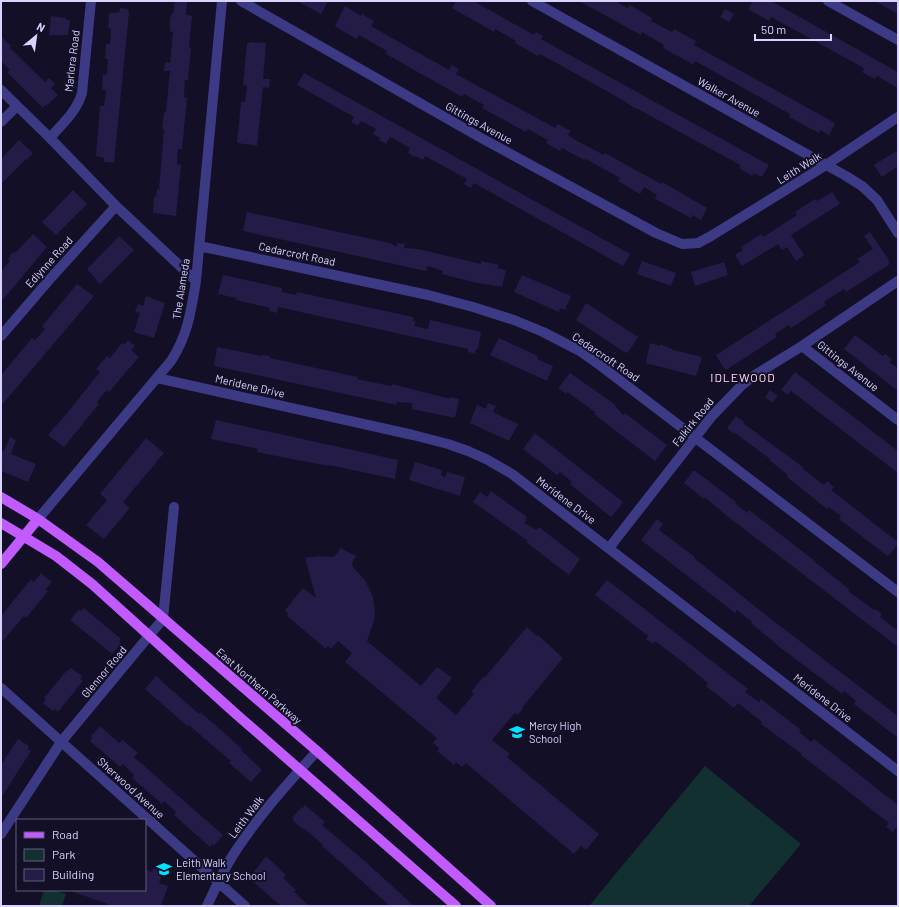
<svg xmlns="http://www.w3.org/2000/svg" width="899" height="907" font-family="Barlow,sans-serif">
<rect width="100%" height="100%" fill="#130f26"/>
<!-- green -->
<path fill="#12302f" d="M705,766L801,844L749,906H589Z
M44,890H53L66,894L62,906H39Z"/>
<!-- building -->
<path fill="#241b47" d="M175,1H187L186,15L192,16L189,47L191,48L188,80H185L184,97L187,98L182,149H178L177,164L181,165L176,216L153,213L154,197H156L157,189H159L164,129H162L164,112H166L169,80L170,71H164L165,62L170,63L173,32L170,31V22L171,14L173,13Z
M297,1H328L321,14Z
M456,1H473L534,35L536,32L543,36L541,39L769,165L762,177L754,173L752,176L739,168L740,165L636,108V109L621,99L540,54L538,56L515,43L516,41L495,29L494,32L452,8Z
M579,1H615L628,8L630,5L652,18L651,21L672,32L674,29L696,41L694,45L835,123L829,135L820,130L819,133L789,117L790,114L695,61L693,64L685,60L663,48L664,45L642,32L641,35Z
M753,1H771L898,72V88L877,76L875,79L867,75L862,72L864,69L862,67L771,17L769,21L748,9Z
M875,1H898V14Z
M345,6L361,16L362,14L374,21L371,26L449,70L452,65L459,69L456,74L555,128L558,124L571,131L568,135L577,141L604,155L605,153L661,184L662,182L707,208L701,220L692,215L691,218L655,199L657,195L644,187L640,194L618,181L620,178L586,159L584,160L562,148L560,151L546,143L548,140L528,129L526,132L482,108L484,105L464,94L462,97L400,62L386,54L387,51L359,35L357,39L343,31L335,26Z
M120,8L128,9L129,13L114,163L104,162V158L96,156L100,106H104L106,90H102L103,74L107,75L108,59H105L106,44H110L111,29L108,28L109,13L119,12Z
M725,9L734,14L729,22L720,17Z
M51,16L66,18V20H70L68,35H49Z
M1,36L11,46L10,48L45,82L49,78L55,84L51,88L58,95L46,106L45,105L43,108L7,72L10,70L1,61Z
M250,42L266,43L263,79H270L269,88L263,87L257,146L237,143L241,102H245L247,86L243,85L247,43H250Z
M304,73L630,254L623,266L474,183L471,188L464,184L467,179L425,156L423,160L415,156V157L408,153L410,148L390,137L386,144L379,140L380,138L373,134L376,129L361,121L358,126L351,122L354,117L297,85Z
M19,140L33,153L27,160L26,159L1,184V159Z
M898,150V166L882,177L874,165Z
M73,190L87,204L56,235L42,222Z
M832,192L840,204L791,235L804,255L796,261L787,247L782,250L778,244L742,266L735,255L743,250L741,247L761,234L763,237L771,232L797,215L795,212L815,199L817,201Z
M247,212L390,243L396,247L397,243L405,244L404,248L418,249L481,264V261L499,265L497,268L506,270L502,287L473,282L442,274L443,271L428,266L426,271L243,231Z
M870,232L889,260L888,261L890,264L846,292L844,289L824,302L826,305L791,328L789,325L775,334L777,337L726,370L723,367L716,355L860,262L857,259L873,249L864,236Z
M33,234L47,247L1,302V271L10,261L8,259L13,252L15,253Z
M119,236L134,250L100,284L87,269Z
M642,261L676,273L671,286L637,274Z
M724,262L728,275L695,286L691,272Z
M223,275L282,288V292L296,295L297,292L413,317V321H416L414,326L428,329L430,320L481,332L478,349H476L475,354L468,352V349L278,307L277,313L269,311L270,308L236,300V298L218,294Z
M522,275L571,296L565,310L560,308L559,312L514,292Z
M77,284L94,296L1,406V375L32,338L35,340L45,329L42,326Z
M146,296L165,303L154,338L134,332L140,313L135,312L138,304L143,306Z
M586,303L638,337L629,351L626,353L576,320Z
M855,335L883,356L885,354L892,359L889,362L898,368V391L844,349Z
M499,338L538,356L537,359L553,366L547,381L490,355Z
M128,340L135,346L131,350L139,357L109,392L107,390L97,402L99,404L64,447L61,445L48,435L67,413L100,372L96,369L107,356L110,358L122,343L125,344Z
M650,343L660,346V344L674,350L702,357L696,376L646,363Z
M217,347L262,356V355L270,356V358L358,377L357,379L366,381L391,386L392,384L450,399V397L459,399L456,414L454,418L412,409V403L397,402L396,405L214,366Z
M795,372L898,451V473L791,391L788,395L781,390Z
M570,373L613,403L623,415L625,413L667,445L655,461L594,414L595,412L567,392L566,394L558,388Z
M770,390L778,396L772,403L765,397Z
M488,403L496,406L493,412L518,424L509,441L470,423L477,405L486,409Z
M736,416L744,422L743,423L804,468L803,469L824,485L827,481L834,487L831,490L898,542V544L890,554L887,556L881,551L839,519L841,516L829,507L827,509L787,477L788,475L769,460L770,459L735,433L734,434L727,428Z
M216,420L398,460L395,479L329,465V466L276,456L257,452L258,449L211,439Z
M535,433L623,502L614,514L611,517L570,484L572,482L560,472L557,475L523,449Z
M10,437L16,440L11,454L36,464L28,482L1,471V450L4,451Z
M146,438L164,453L123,502L130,508L104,539L86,525L107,500L100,494Z
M415,462L442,470L441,475L445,477L447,472L465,477L460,496L409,480Z
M693,471H695L714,485L736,502L735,503L747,513L749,510L816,562H815L850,590L848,591L874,610L875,609L882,614L880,617L898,631V647L727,516L705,497L704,499L684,483Z
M491,491L527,517L524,523L537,530L539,527L580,559L569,575L526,542L528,541L473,502L480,492L487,497Z
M657,519L663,524L659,530L695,557L694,558L771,619L898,716V738L854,704L856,701L844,691L842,694L782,649L751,623L752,622L737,610L735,613L641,540Z
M340,548L356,556L353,561L352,566L365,580L373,597L375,610L374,621L367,641L421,686L437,667L452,678L436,698L456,715L474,694L471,692L484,676L485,677L527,627L537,636L538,635L563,658L522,708L523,709L518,715L515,713L492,740L510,754L507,757L599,834L586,850L581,846L574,854L466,763L462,767L456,762L454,765L437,751L439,748L433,743L437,738L345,662L352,653L338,641L331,649L328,646L326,649L287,616L288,613L285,610L303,588L316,598L305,558L320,556L333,557L338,553Z
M41,573L52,582L46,589L48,591L26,618L24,616L1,643V616L31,579L34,582Z
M607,580L748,689L745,692L759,702L761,699L801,730L799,732L811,742L814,739L898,805V830L896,828L893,832L886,827L889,823L801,755L802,754L761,724L762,722L738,703L734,708L706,686L708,683L684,663L655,641L653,644L646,639L648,636L595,595Z
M84,608L121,639L119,642L121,644L112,654L70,620L79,609L81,611Z
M71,668L82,676L80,679L83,681L58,712L55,709L53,711L43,703L46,699L44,698L67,670L68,671Z
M156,676L199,714L200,712L221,730L242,749L241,750L262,770L251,782L229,763L231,761L220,752L189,725L187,726L145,689Z
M100,726L119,743L123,740L138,753L134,757L223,835L214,846L212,844L210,847L174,815L176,812L164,801L162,804L132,778L134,775L123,764L120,767L90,741L92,738L91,736Z
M18,739L29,746L28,749L31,751L1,798V765Z
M305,805L325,822L322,825L368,864L414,906H390L322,846L323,845L305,829L304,830L293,821L294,819L292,818L302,807L303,808Z
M266,856L286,875L283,878L296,890L294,892L309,906H281L249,878Z
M153,868L163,872L159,883L168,886L161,906H113L71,891V890H145V869L152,872Z"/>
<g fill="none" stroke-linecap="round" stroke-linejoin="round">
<!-- minor -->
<path stroke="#3d3a85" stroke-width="10" d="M241,1L483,139L656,233L682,244L698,243L711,236L826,165L898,117
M532,1L846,176L862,186L877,200L898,233
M828,1L898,40
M1,90L50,138L116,206L196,281
M1,122L17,106
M50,138C62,124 77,111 82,93L91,1
M199,246L428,295L473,307L514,320L543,332L580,351L601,366L898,592
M1,336L50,279L116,206
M802,346L898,420
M157,378L413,435L448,444L468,451L486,459L512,474L898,771
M38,519L171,361C188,335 191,311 196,281L222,1
M609,548L712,416L742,385L755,375L802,346L898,281
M1,688L245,906
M1,834L61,742L163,619L174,507
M207,906C216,887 225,866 237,849C260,814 289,782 317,751"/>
<!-- major -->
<path stroke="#c25bff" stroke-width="10" d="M1,497L38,519L98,562L317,751L491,906
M1,523L56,556L92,584L236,714L456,906
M1,564L38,519"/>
</g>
<!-- icons -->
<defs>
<g id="school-bare" transform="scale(1.2)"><path d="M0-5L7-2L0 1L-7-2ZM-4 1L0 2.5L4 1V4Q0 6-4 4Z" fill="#00e5ff" stroke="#130f26" stroke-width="2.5" paint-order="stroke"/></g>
</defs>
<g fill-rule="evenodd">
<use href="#school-bare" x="517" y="732"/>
<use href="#school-bare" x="164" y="869"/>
</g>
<g text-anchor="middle" stroke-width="4" stroke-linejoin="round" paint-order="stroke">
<!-- street labels -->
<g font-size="11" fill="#d9d4ff" stroke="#130f26">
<text transform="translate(72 61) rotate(-83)" y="4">Marlora Road</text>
<text transform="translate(729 97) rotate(29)" y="4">Walker Avenue</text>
<text transform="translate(479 123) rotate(29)" y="4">Gittings Avenue</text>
<text transform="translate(799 168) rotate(-32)" y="4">Leith Walk</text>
<text transform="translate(297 254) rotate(12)" y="4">Cedarcroft Road</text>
<text transform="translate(49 262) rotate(-48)" y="4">Edlynne Road</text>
<text transform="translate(181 289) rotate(-81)" y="4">The Alameda</text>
<text transform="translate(606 357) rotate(34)" y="4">Cedarcroft Road</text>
<text transform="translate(848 366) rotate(38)" y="4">Gittings Avenue</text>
<text transform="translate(250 386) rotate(13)" y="4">Meridene Drive</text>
<text transform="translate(693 422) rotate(-51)" y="4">Falkirk Road</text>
<text transform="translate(566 500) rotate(37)" y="4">Meridene Drive</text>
<text transform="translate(104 672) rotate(-50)" y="4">Glennor Road</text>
<text transform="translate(259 686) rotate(41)" y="4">East Northern Parkway</text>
<text transform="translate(823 698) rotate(38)" y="4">Meridene Drive</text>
<text transform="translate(131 788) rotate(42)" y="4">Sherwood Avenue</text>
<text transform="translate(246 817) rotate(-53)" y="4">Leith Walk</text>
</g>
<!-- poi labels -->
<g font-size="11" fill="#d9d4ff" stroke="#130f26" text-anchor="start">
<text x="529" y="730">Mercy High<tspan x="529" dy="13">School</tspan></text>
<text x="176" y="867">Leith Walk<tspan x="176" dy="13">Elementary School</tspan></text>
</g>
<!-- neighbourhood labels -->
<g font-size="12" letter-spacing="1" fill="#ffd6f0" stroke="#130f26">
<text x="743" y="382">IDLEWOOD</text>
</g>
</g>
<!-- border -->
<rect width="899" height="907" fill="none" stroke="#d9d4ff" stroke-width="4"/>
<!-- legend -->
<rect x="16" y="819" width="130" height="72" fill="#130f26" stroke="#625e7d"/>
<rect x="24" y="832" width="20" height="6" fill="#c25bff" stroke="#625e7d"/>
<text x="52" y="839" font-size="12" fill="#d9d4ff">Road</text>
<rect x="24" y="849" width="20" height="12" fill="#12302f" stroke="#625e7d"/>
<text x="52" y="859" font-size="12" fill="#d9d4ff">Park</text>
<rect x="24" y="869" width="20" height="12" fill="#241b47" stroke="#625e7d"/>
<text x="52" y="879" font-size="12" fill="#d9d4ff">Building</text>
<!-- north arrow -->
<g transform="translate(36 36) rotate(29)" stroke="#130f26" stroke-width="3" paint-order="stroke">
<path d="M0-3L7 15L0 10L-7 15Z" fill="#d9d4ff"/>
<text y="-6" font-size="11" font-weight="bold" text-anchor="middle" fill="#d9d4ff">N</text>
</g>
<!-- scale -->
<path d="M755 34v6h76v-6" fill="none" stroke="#d9d4ff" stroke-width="2"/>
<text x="761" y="34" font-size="12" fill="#d9d4ff" stroke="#130f26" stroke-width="3" paint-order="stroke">50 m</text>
</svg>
